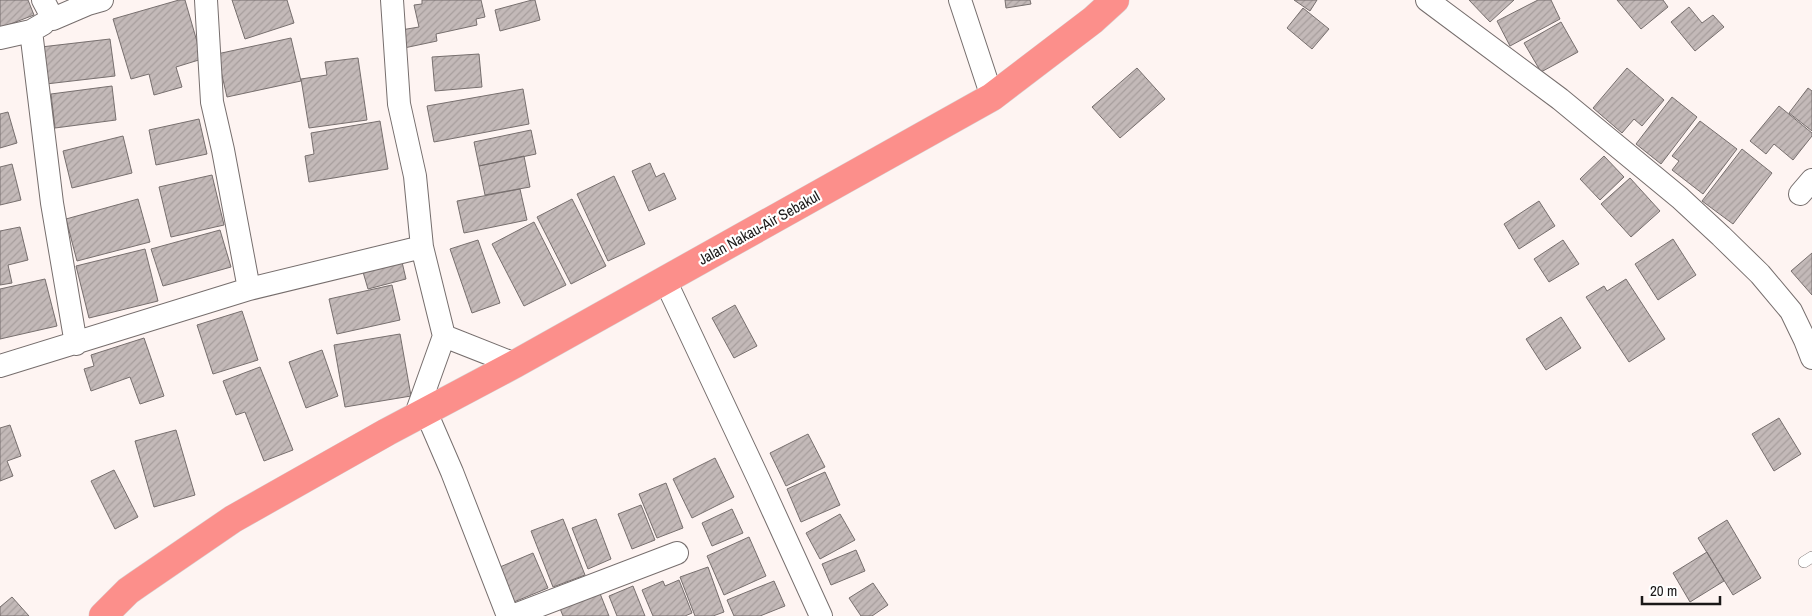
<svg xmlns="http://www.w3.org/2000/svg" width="1812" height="616" font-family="'Archivo Narrow',sans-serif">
<defs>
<pattern id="building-hatch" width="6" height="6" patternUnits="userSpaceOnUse" patternTransform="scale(1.25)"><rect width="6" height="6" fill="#c3b9b8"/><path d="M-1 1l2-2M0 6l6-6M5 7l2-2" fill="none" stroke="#a79e9d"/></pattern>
</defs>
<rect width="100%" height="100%" fill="#fef4f2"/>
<!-- building -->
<path fill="url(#building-hatch)" stroke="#776f6e" d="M0,0H28L34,15L0,28Z
M179,0H185L202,59L176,67L182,87L154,95L149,74L131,79L113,19Z
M232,0H287L294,23L245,39Z
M422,0H481L485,17L476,19L477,25L436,34L437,41L404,48L401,30L419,27L414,5L422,4Z
M532,0H535L540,20L500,31L495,10Z
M1005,0H1030L1031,4L1006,8Z
M1294,0H1317L1310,11Z
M1469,0H1514L1490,22Z
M1538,0H1551L1560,19L1510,46L1497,21Z
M1617,0H1663L1668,7L1641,29Z
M1689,7L1702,23L1713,15L1724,27L1695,51L1671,22Z
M1303,8L1329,29L1312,49L1287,28Z
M1561,22L1578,52L1541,72L1524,43Z
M291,38L301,81L227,97L217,54Z
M110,39L115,76L46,84L41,47Z
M479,54L482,87L435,91L432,57Z
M358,58L367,120L309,128L301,79L327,75L325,62Z
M1137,68L1165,99L1120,138L1092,107Z
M1627,68L1664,100L1642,126L1634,119L1622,133L1593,108Z
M112,86L116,120L55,128L51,94Z
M1808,88L1812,91V131L1789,113Z
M523,89L529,124L434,142L427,106Z
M1672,97L1697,117L1661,164L1636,144Z
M1779,106L1812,133V136L1793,160L1774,144L1766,154L1750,141Z
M8,112L17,143L0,148V114Z
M199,119L207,154L156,165L149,130Z
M380,121L388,169L309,182L305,156L314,154L311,133Z
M1700,121L1737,149L1703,194L1672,170L1679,161L1672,156Z
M531,130L536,154L479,166L474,142Z
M123,136L132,173L72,188L63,151Z
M1742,149L1772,173L1733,224L1702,201Z
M524,156L530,187L485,195L479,166Z
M1604,156L1624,177L1600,200L1580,179Z
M650,163L656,177L664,173L676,199L649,211L632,171Z
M12,164L21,200L0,205V167Z
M212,175L224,225L171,237L159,187Z
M614,176L645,244L608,261L577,194Z
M1630,178L1660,211L1631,237L1601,204Z
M520,189L527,220L464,233L457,201Z
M138,199L150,242L77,261L66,219Z
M572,199L606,266L571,284L537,217Z
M1539,201L1555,226L1519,249L1504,224Z
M534,222L566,285L524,306L492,244Z
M20,227L28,260L8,265L12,283L0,285V231Z
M220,230L231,267L163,286L151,249Z
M1673,239L1696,275L1658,300L1635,264Z
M478,240L500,303L472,313L450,249Z
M1563,240L1579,264L1549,282L1534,259Z
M145,249L158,301L89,318L76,266Z
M1812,253V295L1791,271Z
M402,262L406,279L368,289L363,272Z
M45,279L57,326L0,339V289Z
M1626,279L1665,339L1629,362L1586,297L1604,286L1607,291Z
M392,285L400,320L337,334L329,299Z
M735,305L757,346L734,358L712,318Z
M242,311L258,360L213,374L197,325Z
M1561,317L1581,348L1546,370L1526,339Z
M400,334L411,396L345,407L334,345Z
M144,338L164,396L140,404L130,377L91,391L84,369L94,366L91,355Z
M322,350L338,396L306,408L289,362Z
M260,367L293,450L264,461L245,412L236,415L223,381Z
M1779,418L1801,454L1774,471L1752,434Z
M10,425L21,456L7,461L13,476L0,481V428Z
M176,430L195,495L154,507L135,441Z
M808,434L825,467L786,486L770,453Z
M715,458L734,497L692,518L673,479Z
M114,470L138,517L115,529L91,481Z
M825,472L840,505L801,522L787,489Z
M666,483L683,528L657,538L639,494Z
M641,505L655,540L632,549L618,514Z
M732,509L743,533L712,546L702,523Z
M840,514L855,540L820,559L806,533Z
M563,519L585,575L553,587L531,531Z
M596,519L611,559L588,569L572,528Z
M1727,520L1761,578L1733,595L1698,538Z
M749,537L766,576L724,595L707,556Z
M856,550L865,571L831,585L822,564Z
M1707,552L1724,581L1690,602L1673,573Z
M533,553L548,588L514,602L500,567Z
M708,567L724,612L713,616H695L680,577Z
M679,580L692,613L685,616H653L642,590L663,581L665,586Z
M774,581L785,606L760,616H734L727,600Z
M873,583L888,605L872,616H861L849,598Z
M633,586L645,616H617L609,596Z
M599,591L609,616H563L559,606Z
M12,597L29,616H0V607Z"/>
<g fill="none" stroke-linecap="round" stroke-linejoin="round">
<!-- service casing -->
<g stroke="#766e6d" stroke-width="12">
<path id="service" d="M1804,562L1812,557"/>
</g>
<!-- minor casing -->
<g stroke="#766e6d" stroke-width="24">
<path id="minor" d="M43,0L53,19L88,4L102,0
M206,0L212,102L223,150L249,289
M392,0L399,104L415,176L422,247L444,336L415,417
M960,0L992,97
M1427,0L1560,99L1680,198L1721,236L1760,274L1791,311L1805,340L1812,358
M31,31L52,203L76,344
M0,38L31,31L43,24
M1800,194L1812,180
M665,280L759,480L821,616
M444,336L515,364
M0,366L249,289L422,247
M426,412L452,472L508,616
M512,616L677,553"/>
</g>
<!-- trunk casing -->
<g stroke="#d6d5d5" stroke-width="29">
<path id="trunk" d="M103,616L128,591L138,584L233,519L387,432L515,364L992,97L1093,20L1115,0"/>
</g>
<!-- service -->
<use href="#service" stroke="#fff" stroke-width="11"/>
<!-- minor -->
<use href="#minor" stroke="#fff" stroke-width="22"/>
<!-- trunk -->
<use href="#trunk" stroke="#fc8f8b" stroke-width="28"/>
</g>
<g text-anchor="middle" stroke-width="4.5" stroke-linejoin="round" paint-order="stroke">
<!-- street labels -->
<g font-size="15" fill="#1b1818" stroke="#fff">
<text transform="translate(759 228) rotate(-29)" y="5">Jalan Nakau-Air Sebakul</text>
</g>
</g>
<!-- scale -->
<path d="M1642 596v8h78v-8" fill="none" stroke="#1b1818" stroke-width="2.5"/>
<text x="1650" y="596" font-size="15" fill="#1b1818" stroke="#ffffff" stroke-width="4" paint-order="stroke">20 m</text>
</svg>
